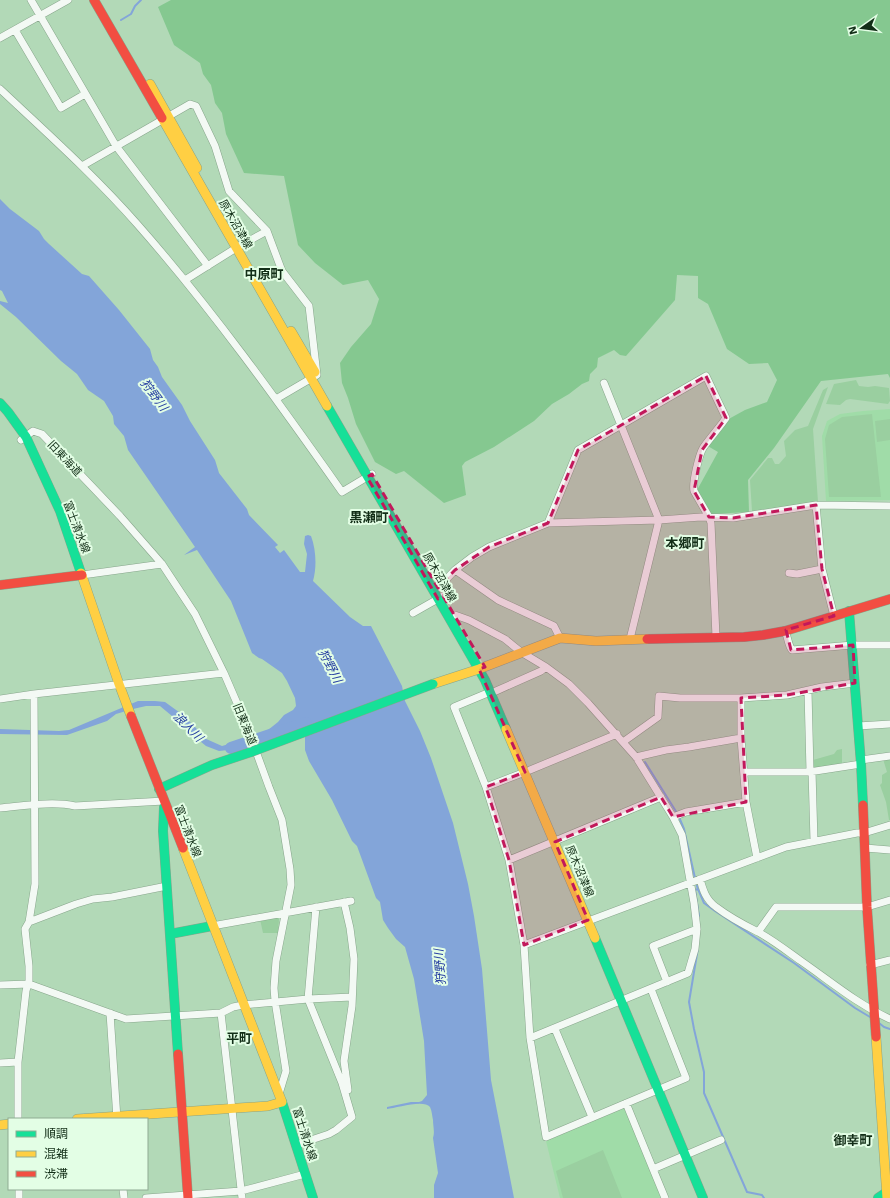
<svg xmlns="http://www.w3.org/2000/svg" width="890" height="1198" font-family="'Work Sans','Noto Sans JP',sans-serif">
<rect width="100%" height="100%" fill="#b2d9b7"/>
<!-- built -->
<path fill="#a0dca8" d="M890,409V500L826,501L822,436L827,421L840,414L863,411Z
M625,1108L661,1198H560L546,1141Z"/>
<!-- green -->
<path fill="#9acfa0" d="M856,380L859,386L868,387L875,386L889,388L890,401L888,404L850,399L846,400L840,405L826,404L834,384Z
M828,387L813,429L818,502L752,511L750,480L768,458H772L775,464H779L786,456L784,441L795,430L808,426L823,390Z
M872,414L881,497H829L825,439L829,425L842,417Z
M890,419V440L877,442L875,421Z
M842,749V764L813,770V760L834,754L837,750Z
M890,758V820H889L886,802L880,785L882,783V775L887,772L883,759Z
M277,917L279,919L278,933H263L260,919Z
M603,1150L622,1198H563L556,1171Z"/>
<!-- forest -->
<path fill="#85c890" d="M171,0H890V378L888,374L821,381L774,448L748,480L749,512L711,514L696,492L718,452L706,445L725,421L745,410L767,402L777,380L768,363L749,364L727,349L708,304L698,298V276L677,275L675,300L626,356L620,355L614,350L598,358L597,367L590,374L589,381L582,384L569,394L552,404L534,421L494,447L465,462L462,466L466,495L444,503L404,471L396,474L375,462L356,424L348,398L342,383L340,363L351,347L371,324L379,299L368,280L343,285L315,263L298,245L284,176L244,173L226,134L222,113L215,103L211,85L203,74L200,63L174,45L158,7Z"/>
<!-- water -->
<path fill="#83a5d9" d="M0,199L10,209L39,231L44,239L49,244L82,274L89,276L119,310L150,349L153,360L158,367L162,377L182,405L190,421L215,460L219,473L247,509L249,515L278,545L275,547L280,553L284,550L300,572H305L307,554L304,544L305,536L308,535L311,536C316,549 317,567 313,581L350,617L363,626H371L402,686L405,701L420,731L431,758L453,823L468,884L474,916L482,969L491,1080L514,1198H434V1185L438,1173L433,1138C435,1132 433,1126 433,1120C432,1116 432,1111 430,1107C424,1099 396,1108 387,1109V1107L411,1102H419L422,1101L427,1095L424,1041L414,979L405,947L396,939L388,928L383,920L380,902L376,898L357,846L352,841L332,800L309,761L305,750V737L301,730L297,728H280L278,731L270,733L268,730L278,722L284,715L293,710L296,706L295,698L287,681L282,673L262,659L259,658L252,653L231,601L197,550L184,555L195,547L128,450L124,436L114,424L113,416L104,401L88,390L77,374L61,361L16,317L0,304V301L8,303L2,291L0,290Z
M138,701H155L165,702L183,715L196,728L204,738L222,746L243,740L245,744L228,750L219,751L206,746L189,732L178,721L160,706H146L133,709L116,714L107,721L67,735L0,734V729L59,731L69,730Z"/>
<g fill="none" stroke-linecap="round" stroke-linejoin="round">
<!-- stream -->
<path stroke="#83a5d9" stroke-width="2" d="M121,20L131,14L135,6L141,0
M645,762L677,813
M679,817L684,829L695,878
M696,883L698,889L695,890L699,916
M698,889L704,903L715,911L794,963L855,1008L870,1017
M698,948L689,1002L694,1029L704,1072V1093L747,1192L762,1195L764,1198
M879,1023L884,1027L890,1029"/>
<!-- river -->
<path stroke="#83a5d9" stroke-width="12" d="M231,748L306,723"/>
<!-- street casing -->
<g stroke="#87a58b" stroke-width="8">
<path id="street" d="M31,0L116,146L208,266
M15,30L61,108L85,94
M0,38L68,0
M0,89C47,133 95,176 138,225C212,309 277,400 342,492L372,474
M82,166L190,104L196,106L215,146L229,191L267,231L282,271L309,306L317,375L276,399
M185,280L241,245L267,231
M604,383L659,520L630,639
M21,440L33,431L42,434L120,516L162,564L195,614L224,673L246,724L269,787L282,820L290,869L291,885L276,961L274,988L275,1001L286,1071L279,1094
M816,505L822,569L834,616
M548,523L578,450L706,376L726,418C719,428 710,438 703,448C699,455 692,483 694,491L709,517L711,523L716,637
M455,570L498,600L554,626L560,638
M789,573L797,574L822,569
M82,575L162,564
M438,588L455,570L472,557L489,547L548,523L659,520L701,517L733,518L816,505L890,506
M413,613L443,596
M455,615L469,620L505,639L521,652L546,667L569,684L588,703L636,757L673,817L682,835L694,903L697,929L695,949L688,973L530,1038
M785,631C788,637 788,645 792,650L853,645H890
M496,691L541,671L546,667
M808,691L810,771
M490,692L454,707L486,787L509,860L524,945L530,1038L546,1137L686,1078L651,989
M741,698V738L746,802L757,858
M0,699L34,694L224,673
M858,726L890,724
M623,742L658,717L659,696L680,698H741L787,695L822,687L855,683
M636,757L666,750L689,747L741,738
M861,760L890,756
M530,770L617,734
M812,771L814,841
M744,772H809L861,764
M486,787L525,772
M0,808C23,806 53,801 75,806L164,801
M673,817L686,812L746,802
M865,848L890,850
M509,860L661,797
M700,879C703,890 706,900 716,907C729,917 744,925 758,932C773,940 787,951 801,961C830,981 857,1004 890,1019
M344,902L350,928L354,959L352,1006L344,1061L348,1090
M29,922L76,904L93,899L112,897L167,886
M212,926L351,901
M758,932L776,907H867L890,900
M524,945L786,847L857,833H864L890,825
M870,965L890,960
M667,982L653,946L697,929
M0,985L29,984L126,1019L221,1013L233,1007L243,1005L308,999L352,997
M110,1013L117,1119
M221,1013L242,1198
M555,1029L592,1117
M0,1063L18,1062
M626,1103L653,1169L721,1140
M18,1119V1062L26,991L27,987L29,984V966L25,929L29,922L35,884L34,694
M296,1145L329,1134L336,1130L352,1117L342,1083L308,999L316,907
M653,1169L665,1198
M19,1189V1198
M123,1189L124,1198
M146,1198L241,1191L305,1174"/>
</g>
<!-- fast casing -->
<g stroke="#87a58b" stroke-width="10">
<path id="fast" d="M0,403L8,412L26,437L60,511L81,573
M327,406L485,680L506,729
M849,611L861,764L863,805
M159,789L212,765L251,752
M164,807L163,831L178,1054
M170,934L212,926
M595,938L703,1198
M282,1102L313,1198
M878,1198L890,1190"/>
</g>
<!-- slow casing -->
<g stroke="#87a58b" stroke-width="10">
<path id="slow" d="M150,84L197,168
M162,118L327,406
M291,331L315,372
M81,573L119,684L131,716
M433,684L479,669L560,638L596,641L647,639
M506,729L595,938
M183,848L282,1102
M876,1037L887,1198
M77,1119L268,1106L282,1102
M0,1125L9,1124"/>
</g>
<!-- jam casing -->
<g stroke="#87a58b" stroke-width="10">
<path id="jam" d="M94,0L162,118
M0,585L82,575
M647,639L744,637L763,635L785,631L890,599
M131,716L183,848
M863,805L867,907L876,1037
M178,1054L188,1198"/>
</g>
<!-- street -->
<use href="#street" stroke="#f3f9f4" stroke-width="7"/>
<!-- fast -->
<use href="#fast" stroke="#16e098" stroke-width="9"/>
<!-- slow -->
<use href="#slow" stroke="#ffcf43" stroke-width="9"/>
<!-- jam -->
<use href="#jam" stroke="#f24e42" stroke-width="9"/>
<!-- fast-bridge casing -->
<g stroke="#87a58b" stroke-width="10" stroke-linecap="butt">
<path id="fast-bridge" d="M251,752L433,684"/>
</g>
<!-- fast-bridge -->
<use href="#fast-bridge" stroke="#16e098" stroke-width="9"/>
</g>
<!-- marked area -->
<path fill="#c2185b" fill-opacity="0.2" stroke="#c2185b" stroke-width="3" stroke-dasharray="8 5" stroke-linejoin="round" d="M706,376L726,418L702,450L694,491L709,517L733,518L816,505L822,569L834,616L786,630L791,650L853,645L855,683L787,695L741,698L746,802L673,817L661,797L555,842L588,920L524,945L509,860L486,787L525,772L479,669L485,667L443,596L438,599L367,477L372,474L438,588L455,570L489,547L548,523L578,450Z"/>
<g text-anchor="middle" stroke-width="4" stroke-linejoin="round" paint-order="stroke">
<!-- street labels -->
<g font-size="11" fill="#122e17" stroke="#e3fee5">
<text transform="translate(236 224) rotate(60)" y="4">原木沼津線</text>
<text transform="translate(65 458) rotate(47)" y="4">旧東海道</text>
<text transform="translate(77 527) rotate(69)" y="4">富士清水線</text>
<text transform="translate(440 577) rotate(60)" y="4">原木沼津線</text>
<text transform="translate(245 724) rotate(68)" y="4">旧東海道</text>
<text transform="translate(188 831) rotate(69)" y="4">富士清水線</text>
<text transform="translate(580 871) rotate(67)" y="4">原木沼津線</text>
<text transform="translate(305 1134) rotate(72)" y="4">富士清水線</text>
</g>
<!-- water labels -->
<g font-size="12" font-style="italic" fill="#233ba1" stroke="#e3fee5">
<text transform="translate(154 395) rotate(53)" y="4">狩野川</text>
<text transform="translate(330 666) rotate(62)" y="4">狩野川</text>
<text transform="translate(188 727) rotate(45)" y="4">浪人川</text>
<text transform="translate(440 967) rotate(-94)" y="4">狩野川</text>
</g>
<!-- quarter labels -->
<g font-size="13" font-weight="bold" fill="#122e17" stroke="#e3fee5">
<text x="264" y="279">中原町</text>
<text x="369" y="522">黒瀬町</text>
<text x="685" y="548">本郷町</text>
<text x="239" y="1043">平町</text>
<text x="853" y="1145">御幸町</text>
</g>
</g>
<!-- legend -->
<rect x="8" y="1118" width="140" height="72" fill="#e3fee5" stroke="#8fab93"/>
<rect x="16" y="1131" width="20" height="6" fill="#16e098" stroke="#8fab93"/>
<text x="44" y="1138" font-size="12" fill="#122e17">順調</text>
<rect x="16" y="1151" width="20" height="6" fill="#ffcf43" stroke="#8fab93"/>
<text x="44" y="1158" font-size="12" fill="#122e17">混雑</text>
<rect x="16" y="1171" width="20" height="6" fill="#f24e42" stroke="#8fab93"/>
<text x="44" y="1178" font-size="12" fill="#122e17">渋滞</text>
<!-- north arrow -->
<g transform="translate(862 28) rotate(256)" stroke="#e3fee5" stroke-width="3" paint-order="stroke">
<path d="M0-3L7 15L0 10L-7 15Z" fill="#122e17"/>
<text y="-6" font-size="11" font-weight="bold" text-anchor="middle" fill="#122e17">N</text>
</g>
</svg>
